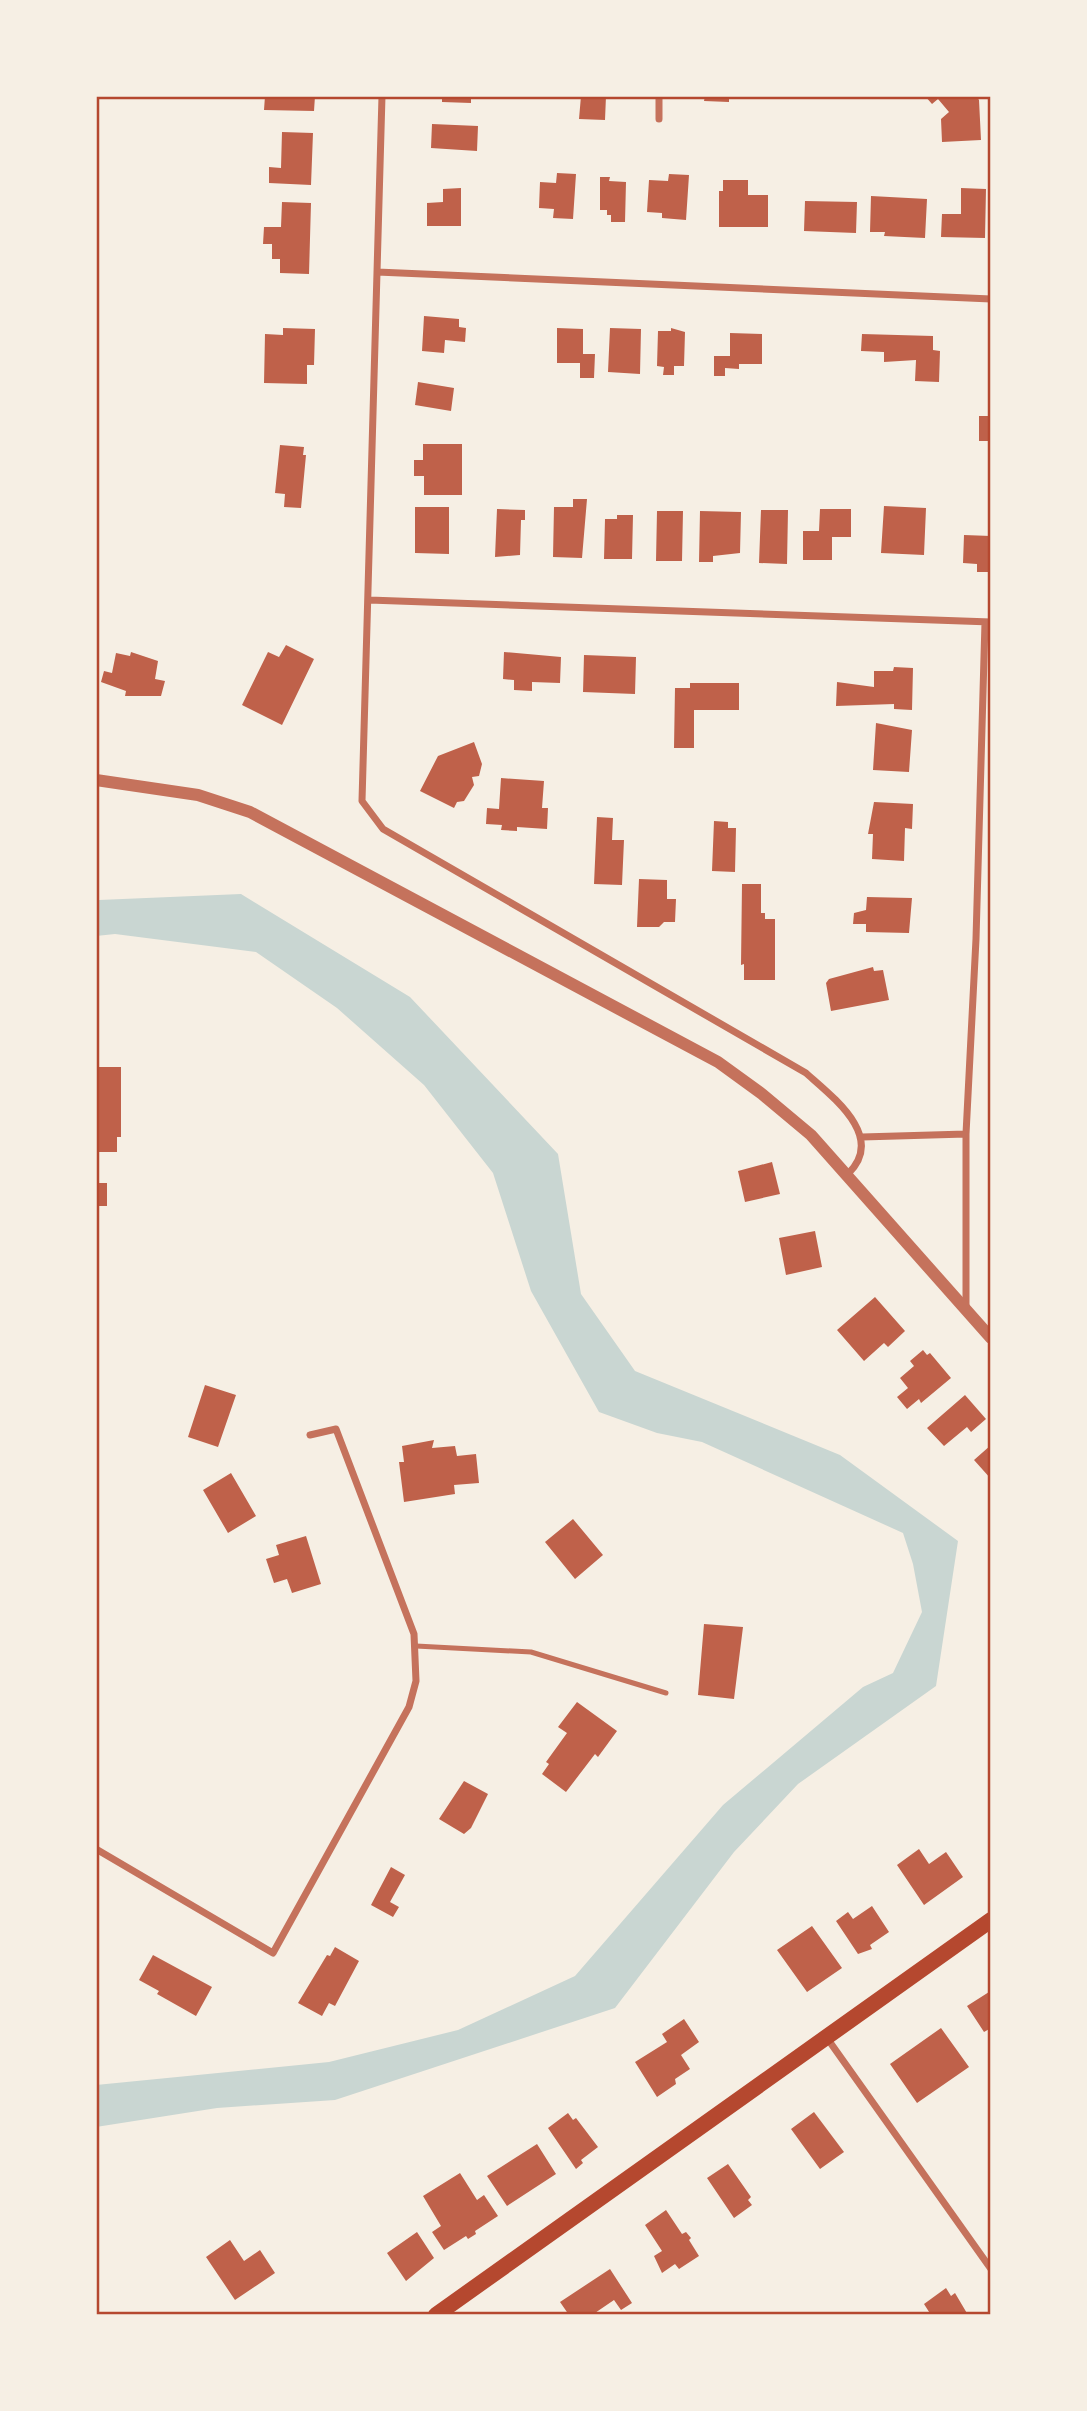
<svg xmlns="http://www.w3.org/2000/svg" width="1087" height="2411" font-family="'Space Grotesk',sans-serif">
<rect width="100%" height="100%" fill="#f6efe4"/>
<!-- water -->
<path fill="#c9d6d2" d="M241,894L410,997L558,1154L581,1294L635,1371L840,1455L958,1541L936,1686L798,1784L734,1852L615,2008L335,2100L217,2108L96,2127V2085L329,2062L458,2030L575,1976L723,1805L863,1687L893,1673L922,1612L913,1564L903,1533L702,1442L657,1433L599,1412L531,1291L493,1173L424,1085L337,1008L256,952L115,934L96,936L99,900Z"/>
<!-- building -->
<path fill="#bf614a" d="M265,96H315L314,111L264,110Z
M442,96H471V103L442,102Z
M581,96H606L605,120L579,119Z
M705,96H729V102L704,101Z
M925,96H976L979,100L981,140L942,142L941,119L949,112L938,99L932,104Z
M432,124L478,126L477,151L431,148Z
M282,132L313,133L311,185L269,183V167L281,168Z
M557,173L576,174L573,219L553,218L554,209L539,208L540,182L556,183Z
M669,174L689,175L686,220L662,218V213L647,212L649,180L668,181Z
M600,177H610L609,181L626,182L625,222H611V215H607V210H600Z
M723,180H748V195H768V227H719V191H723Z
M461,188V226H427V203L443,202V189Z
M961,188L986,189L985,238L941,237L942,214H961Z
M871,196L927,199L925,238L884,236L885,232H870Z
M805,201L857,202L856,233L804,231Z
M282,202L311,203L309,274L280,273V259H272V244H263L264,227H281Z
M424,316L459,319V327L466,328L465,342L445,340L444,353L422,351Z
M283,328L315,329L314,365H307V384L264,383L265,334L283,335Z
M557,328L583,329V354H595L594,378H580V363H557Z
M610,328L641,329L640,374L608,372Z
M671,328L685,332L684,366H674V375H663L664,367L657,366L658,331H671Z
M730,333L762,334V364H739V369L725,368V376H714V356H730Z
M862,334L933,336V350L940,351L939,382L915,381L916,360L884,362V352L861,351Z
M418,382L454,388L451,411L415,405Z
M979,416H991V441H979Z
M423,444H462V495H424V476H414V460H423Z
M280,445L304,447L303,455H306L301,508L284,507L285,494L275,493Z
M573,499H587L582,558L553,557L554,507H573Z
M884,506L926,508L924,555L881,553Z
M415,507H449V554L415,553Z
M497,509L525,510V520H521L520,555L495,557Z
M820,509H851V537H832V560H803V531H819Z
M761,510H788L787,564L759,563Z
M657,511H683L682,561H656Z
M700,511L741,512L740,553L713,556V562H699Z
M617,515H633L632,559H604L605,519H617Z
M964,535L991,536V572H977V564L963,563Z
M286,645L314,659L282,725L242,705L268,652L279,657Z
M131,652L158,661L155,679L165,681L161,696H125L126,691L101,682L104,671L112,673L116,653L130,656Z
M504,652L561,657L560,683L532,682V691L514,690V680L503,679Z
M584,655L636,657L635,694L583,692Z
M894,667L913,668L912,710L894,709V704L836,706L837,682L874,687V671H893Z
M690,683H739V710H694V748H674L675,688H690Z
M876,723L912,730L909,772L873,770Z
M474,742L482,764L479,776L472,777L474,785L464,801L457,802L454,808L420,791L438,756Z
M501,778L544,781L542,808H548L547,829L517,827V831L501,830L502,825L486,824L487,808L499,809Z
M874,802L913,804L912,829L905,828L904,861L872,859L873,834H868Z
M597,817L613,818L612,840H624L622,885L594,884Z
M714,821L728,822V828H736L735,872L712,871Z
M639,879L667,880V899H676L675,922H664L659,927H637Z
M742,884H761V913H765V919H775V980H744V964L741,965Z
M867,897L912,898L909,933L866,932V924H853L854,913L866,910Z
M873,967L874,971L883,970L889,1000L831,1011L826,983L829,979Z
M96,1067H121V1137H117V1152H96Z
M772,1162L780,1194L745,1202L738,1171Z
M96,1183H107V1206H96Z
M815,1231L822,1267L786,1275L779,1238Z
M875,1297L905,1331L888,1347L884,1343L864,1361L837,1330Z
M923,1350L927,1355L930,1353L951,1378L921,1403L919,1399L907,1409L897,1397L908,1388L900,1378L914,1366L910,1361Z
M205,1385L236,1395L218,1447L188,1437Z
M965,1395L986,1419L971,1432L967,1427L944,1446L927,1428Z
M434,1440L432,1448L455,1446L457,1456L476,1454L479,1483L454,1485L455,1494L404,1502L399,1462H404L402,1446Z
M991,1445V1479L974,1460Z
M231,1473L256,1516L228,1533L203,1490Z
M573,1519L603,1555L575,1579L545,1542Z
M306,1536L321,1584L292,1593L287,1579L274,1583L266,1559L279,1555L276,1545Z
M704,1624L743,1627L734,1699L698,1695Z
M577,1702L617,1731L598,1757L595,1754L566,1792L542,1774L549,1764L546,1762L567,1733L558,1727Z
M464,1781L488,1794L471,1828L464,1834L439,1819Z
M919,1849L929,1864L946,1852L963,1877L924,1905L897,1865Z
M391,1867L405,1875L390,1902L399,1907L393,1917L371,1905Z
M872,1906L889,1932L870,1945L872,1949L858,1954L836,1921L848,1912L853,1919Z
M812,1926L842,1968L807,1992L777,1950Z
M335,1947L359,1961L335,2006L329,2003L322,2016L298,2003L327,1955L330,1956Z
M153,1955L212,1987L196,2016L157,1994L159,1991L139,1980Z
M989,1992L991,2028L984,2032L967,2006Z
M684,2019L699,2042L681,2055L690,2069L675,2079L676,2084L657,2097L635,2062L667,2042L662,2034Z
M941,2028L969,2067L917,2103L890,2064Z
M814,2112L844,2152L820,2169L791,2129Z
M568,2113L573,2120L576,2118L598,2147L581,2160L583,2163L576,2169L548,2128Z
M537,2144L556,2174L507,2206L487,2176Z
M728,2164L751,2197L748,2200L752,2205L734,2218L707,2178Z
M460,2173L477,2200L484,2195L498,2216L475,2231L476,2234L468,2239L466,2236L444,2250L432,2232L441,2226L423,2196Z
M666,2210L682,2234L686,2232L691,2238L689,2240L699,2256L679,2269L675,2264L662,2273L654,2256L662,2251L645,2225Z
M417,2232L434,2258L406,2281L387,2253Z
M230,2240L244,2261L260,2250L275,2273L235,2300L206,2257Z
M610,2269L632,2303L621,2310L614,2300L592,2315H569L560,2302Z
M946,2288L951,2296L955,2293L968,2315H931L924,2304Z"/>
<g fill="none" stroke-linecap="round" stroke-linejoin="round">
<!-- service -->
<path stroke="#c5725c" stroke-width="5" d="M416,1646L531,1652L666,1693"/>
<!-- minor -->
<path stroke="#c5725c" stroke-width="7" d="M382,96L362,801L383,829L806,1073C834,1098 886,1137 848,1174
M659,119V96
M377,272L991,299
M369,600L991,622
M862,1137L966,1134
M966,1309V1134L976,939L985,622
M96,1849L273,1953L409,1707L416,1681L414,1634L336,1429L310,1435
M827,2038L991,2269"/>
<!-- tertiary -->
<path stroke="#c5725c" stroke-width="12" d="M96,780L198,795L250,812L718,1062L762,1094L811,1135L991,1338"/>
<!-- primary -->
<path stroke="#b5482f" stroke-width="16" d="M436,2315L991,1920"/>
</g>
<!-- border -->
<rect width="1087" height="2411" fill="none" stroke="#f6efe4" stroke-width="196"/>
<rect x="98" y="98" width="891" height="2215" fill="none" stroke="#b5482f" stroke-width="2.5"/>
</svg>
